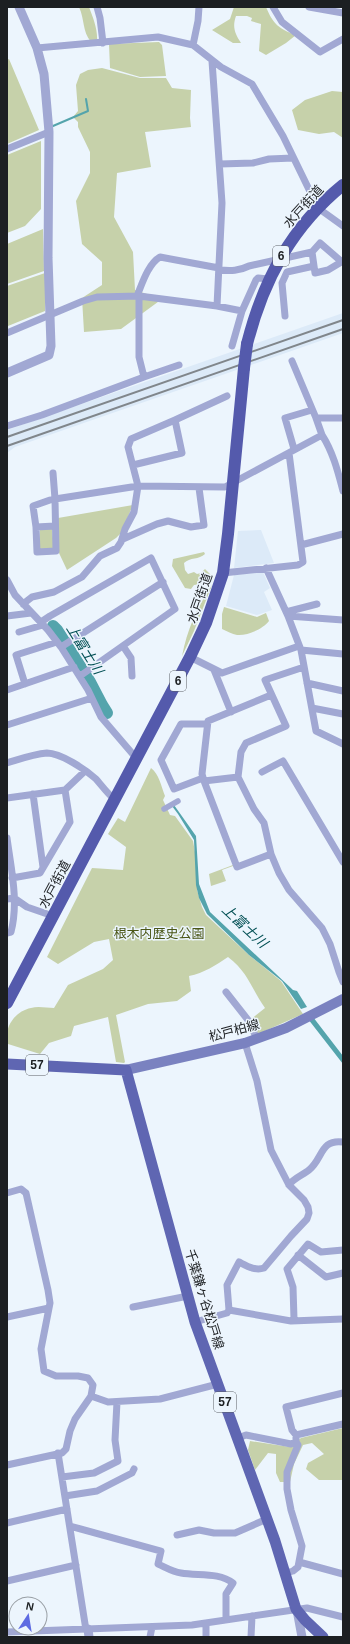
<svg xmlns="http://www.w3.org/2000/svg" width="350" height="1644" font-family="Arial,'Noto Sans JP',sans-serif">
<rect width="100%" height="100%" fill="#ecf5fd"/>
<!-- built -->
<path fill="#dceaf8" d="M343,313V333L101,417L15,447L7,453V430Z
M261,530L274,563L234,568L238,531Z
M263,572L270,588L264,592L272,610L257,615L226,606L234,575Z"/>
<!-- green -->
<path fill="#c6d1aa" d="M79,7H89C93,18 98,29 97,42H91C82,31 85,20 79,7Z
M234,7H266C273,24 279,29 296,35L286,43L266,55L259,51L261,24L251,21L252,18L247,16H236C232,27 235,34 241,43H233L212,30L230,19Z
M159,42L162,45L166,76L140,77L110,68L109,44Z
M9,59L39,130L7,144V60Z
M102,68L140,78H166L172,88L191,90L190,118L191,127L145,132L151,167L117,173L114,217L133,252L135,290L162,299L121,329L84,332L82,298L102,285V262L82,244L76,201L90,173V152L78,127V122L73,117L78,111L76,85L80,74L88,70Z
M332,91L343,92V138L334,132L319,134L298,130L292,110L305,100Z
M41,141V209L25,226L7,233V155Z
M43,229L44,271L7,284V244Z
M45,273V311L8,326L7,286Z
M133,505L121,533L116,538L67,570L59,553L58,518Z
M40,529H52L54,548L39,550Z
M204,552L205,554C199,560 190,557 184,563L185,570L188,574L194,572L197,574L201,573L205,569L211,575L201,584L194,585L191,589L185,588L172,566L173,559Z
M212,585L194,631L182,656C187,630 197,607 212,585Z
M224,607L257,617L266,613L269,621C263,629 247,636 237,635C232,634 227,631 222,629V614Z
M151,768C159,774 161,786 165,796L163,800L170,815L175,816L193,841L197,863V890L202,907L206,915L249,955L281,981L303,1014L258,1034L250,1020L265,1008C251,988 248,972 228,957C216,965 204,973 189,976L191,991L177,1001L148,1004L116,1015L125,1062L124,1063L116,1062L108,1017L74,1026L71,1036L49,1043L40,1054L8,1044C3,1028 15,1011 31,1008C38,1006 47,1008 54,1008L68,985L103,969L113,960L109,939L94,942L58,964L47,957L92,868L123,870L126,847L108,834L118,818L125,822Z
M233,865V866L222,870L226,881L211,886L209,874Z
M343,1428V1480H319L306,1469L308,1463L324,1454L312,1443L303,1445L294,1464L290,1482H280L276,1473V1454L268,1453L255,1470L248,1450L250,1441L290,1447L301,1438Z"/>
<!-- water -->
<path fill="#54a4ac" d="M88,674L108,710L103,713L84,677Z
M174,805L196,836L199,884L210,912L293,990L297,991L307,1007L301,1009L282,981L249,955L207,914L199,898L196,885L194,840L178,814L172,806Z
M313,1017L343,1056V1064L308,1019Z"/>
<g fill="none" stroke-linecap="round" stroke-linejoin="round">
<!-- stream -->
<path stroke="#54a4ac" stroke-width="2" d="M53,126L88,111L86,99"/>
<!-- river -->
<path stroke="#54a4ac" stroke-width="12" d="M53,626L57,630L90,682L102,705L107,713"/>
<!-- pedestrian -->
<path stroke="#a1a8d3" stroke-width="5.5" d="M164,809L178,801"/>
<!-- minor -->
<path stroke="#a1a8d3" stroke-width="7" d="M97,7L100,18L103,43
M273,7L282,22L320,52L343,39
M309,7L343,13
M193,45L198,21L199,7
M37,48L158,37L193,45L221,67L252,84L283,136L318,208L343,226
M212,61L222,203L217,306
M7,149L49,132
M220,164L253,163L269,159L293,158
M312,252L320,243L342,262
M219,270C231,271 239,271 249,266L312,252L315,273L328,270L343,261
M137,296C142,284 148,264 160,257L219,268
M139,296V357L144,377L179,365
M285,316L282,283L287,272L314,266
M7,333L83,301L97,297L139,296L217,306L242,311L256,280L258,278L269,279
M232,346L242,311
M292,361L316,418
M175,420L227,396
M7,426L42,415L144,377
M322,435C333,452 338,472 343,491
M294,449L285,418L312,410
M53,473L55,499L56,551L37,552L36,527L55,526
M55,499L138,486L225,487L322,435L316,418H343
M36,527L33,506L50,500
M123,539L157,524L168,521L191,527L204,525L199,488
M301,545L343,534
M266,568L288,616
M223,573L298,565L303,562L289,453
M7,580L15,595L48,630L61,647L88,690L101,717L137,759
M23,604L32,597L54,592L82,577L100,556L117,548L121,542L125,529L134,512L138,486L128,447L131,439L175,420L182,453L133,465
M286,612L317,604
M7,616L31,613
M343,620L288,616L301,650L316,731L343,744
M41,622L50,616L151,558L175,609L80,676
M19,632L43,625
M123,646L131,658L132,676
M61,647L163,582
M301,650L343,654
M190,657L222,673L299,646
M304,667L265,680L286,726L246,743L241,752L238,777L254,809L264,823L271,854L279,873L289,890L322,928L330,944L339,972L343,982
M214,670L231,712
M307,683L343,691
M25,684L16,655L57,642
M7,690L74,667
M271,695L208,721L202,774L204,781L237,867L271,854
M312,708L343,714
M7,725L92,698
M7,763C20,759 33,754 47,753C61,753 86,770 96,779C102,786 108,794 115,800
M262,772L283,761L343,862
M203,778L174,789L161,760L181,724H207
M204,781L238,777
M65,790L85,771
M33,794L43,867
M7,798L65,790L70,822L40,873L12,878
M7,838C11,869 19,901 11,932L7,933
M7,899L14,898L27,907L53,916
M226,992L248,1020L257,1039
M289,1185C294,1178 303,1175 309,1170C323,1159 320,1139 343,1142
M7,1193L21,1189L26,1193L48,1290L50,1303L41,1349L44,1371L56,1376H78L88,1378L93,1385L91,1396L75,1419L70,1431L66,1449L62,1453L7,1465
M298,1255L326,1277L343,1273
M133,1307L188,1296
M229,1310L291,1321L343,1319
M7,1317L49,1308
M294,1319L293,1287L287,1269L308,1244L321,1252L343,1250
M195,1322L227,1313L229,1310L227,1285L239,1262C247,1266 255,1271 264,1268L291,1236L307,1219L309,1213L308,1207L304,1200L289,1185L271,1150L257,1081L245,1043
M91,1396L108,1402L160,1399L218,1384
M296,1435L343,1424
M238,1438L246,1435L291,1444L296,1442
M58,1453L86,1630
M62,1477L94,1473L118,1461L115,1440L117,1402
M65,1496L97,1491L132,1473L134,1469
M7,1523L67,1509
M70,1526L161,1551L158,1564C165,1567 173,1572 181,1573C198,1576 219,1572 233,1583L226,1594V1620
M177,1535L199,1530L214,1533H235L267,1519
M299,1562L343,1574
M286,1573L293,1571L298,1567L302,1546L291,1510L287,1489V1472L298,1445L296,1442V1435L292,1430L286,1407L343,1393
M7,1581L76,1565
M7,1632L192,1625L307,1608L343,1617
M150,1637L152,1627
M206,1637V1624
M251,1637L252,1616"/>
<!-- tertiary -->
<path stroke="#a1a8d3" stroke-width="9" d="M7,373L49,355L51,346L48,258L49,132L44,74L37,48L19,7
M297,1610L302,1637
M88,1629L89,1637"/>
<!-- secondary -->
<path stroke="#7a82c0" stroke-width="10" d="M126,1070L245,1043L286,1028L343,999"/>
<!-- primary -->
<path stroke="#5f66b2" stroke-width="11" d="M7,1064L126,1070L195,1322L275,1541L296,1609L305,1620L323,1637"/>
<!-- trunk -->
<path stroke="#545aac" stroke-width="12" d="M247,344C263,281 291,227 343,185
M7,1003L190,657L206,623L223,573L228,534L244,368"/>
<!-- rail -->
<path stroke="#80868b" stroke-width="2" d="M7,437L343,320
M7,446L343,329"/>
<!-- trunk-bridge -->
<path stroke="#545aac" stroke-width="12" d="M244,368L247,344"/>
</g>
<g text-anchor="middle" stroke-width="3" stroke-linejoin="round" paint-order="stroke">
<!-- shield labels -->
<g fill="#ecf5fd" stroke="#5a5f64" stroke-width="1">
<rect x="273" y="246" width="16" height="20" rx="3"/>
<rect x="170" y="671" width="16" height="20" rx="3"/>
<rect x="26" y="1055" width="22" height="20" rx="3"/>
<rect x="214" y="1392" width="22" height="20" rx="3"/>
</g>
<g font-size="12" font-weight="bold" fill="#1c1f22">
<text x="281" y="260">6</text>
<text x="178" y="685">6</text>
<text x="37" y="1069">57</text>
<text x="225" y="1406">57</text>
</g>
<!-- street labels -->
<g font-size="13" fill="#1c1f22" stroke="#ecf5fd">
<text transform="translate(303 206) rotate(-48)" y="5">水戸街道</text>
<text transform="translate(199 598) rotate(-71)" y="5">水戸街道</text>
<text transform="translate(54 884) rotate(-62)" y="5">水戸街道</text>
<text transform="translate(234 1030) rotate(-15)" y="5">松戸柏線</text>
<text transform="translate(205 1299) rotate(73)" y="5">千葉鎌ヶ谷松戸線</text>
</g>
<!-- park labels -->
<g font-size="13" fill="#4b5717" stroke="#ecf5fd">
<text x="159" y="938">根木内歴史公園</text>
</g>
<!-- water labels -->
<g font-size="14" font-style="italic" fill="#024f54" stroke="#ecf5fd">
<text transform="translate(85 649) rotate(58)" y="5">上富士川</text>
<text transform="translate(245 926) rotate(43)" y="5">上富士川</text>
</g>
</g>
<!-- border -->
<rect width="350" height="1644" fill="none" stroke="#1c1f22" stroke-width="16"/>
<!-- north arrow -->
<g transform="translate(28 1616) rotate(12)"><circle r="19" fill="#ecf5fd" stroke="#999fa5"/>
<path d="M0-3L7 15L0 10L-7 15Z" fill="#5e6be2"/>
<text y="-6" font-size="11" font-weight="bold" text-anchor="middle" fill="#1c1f22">N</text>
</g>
</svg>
